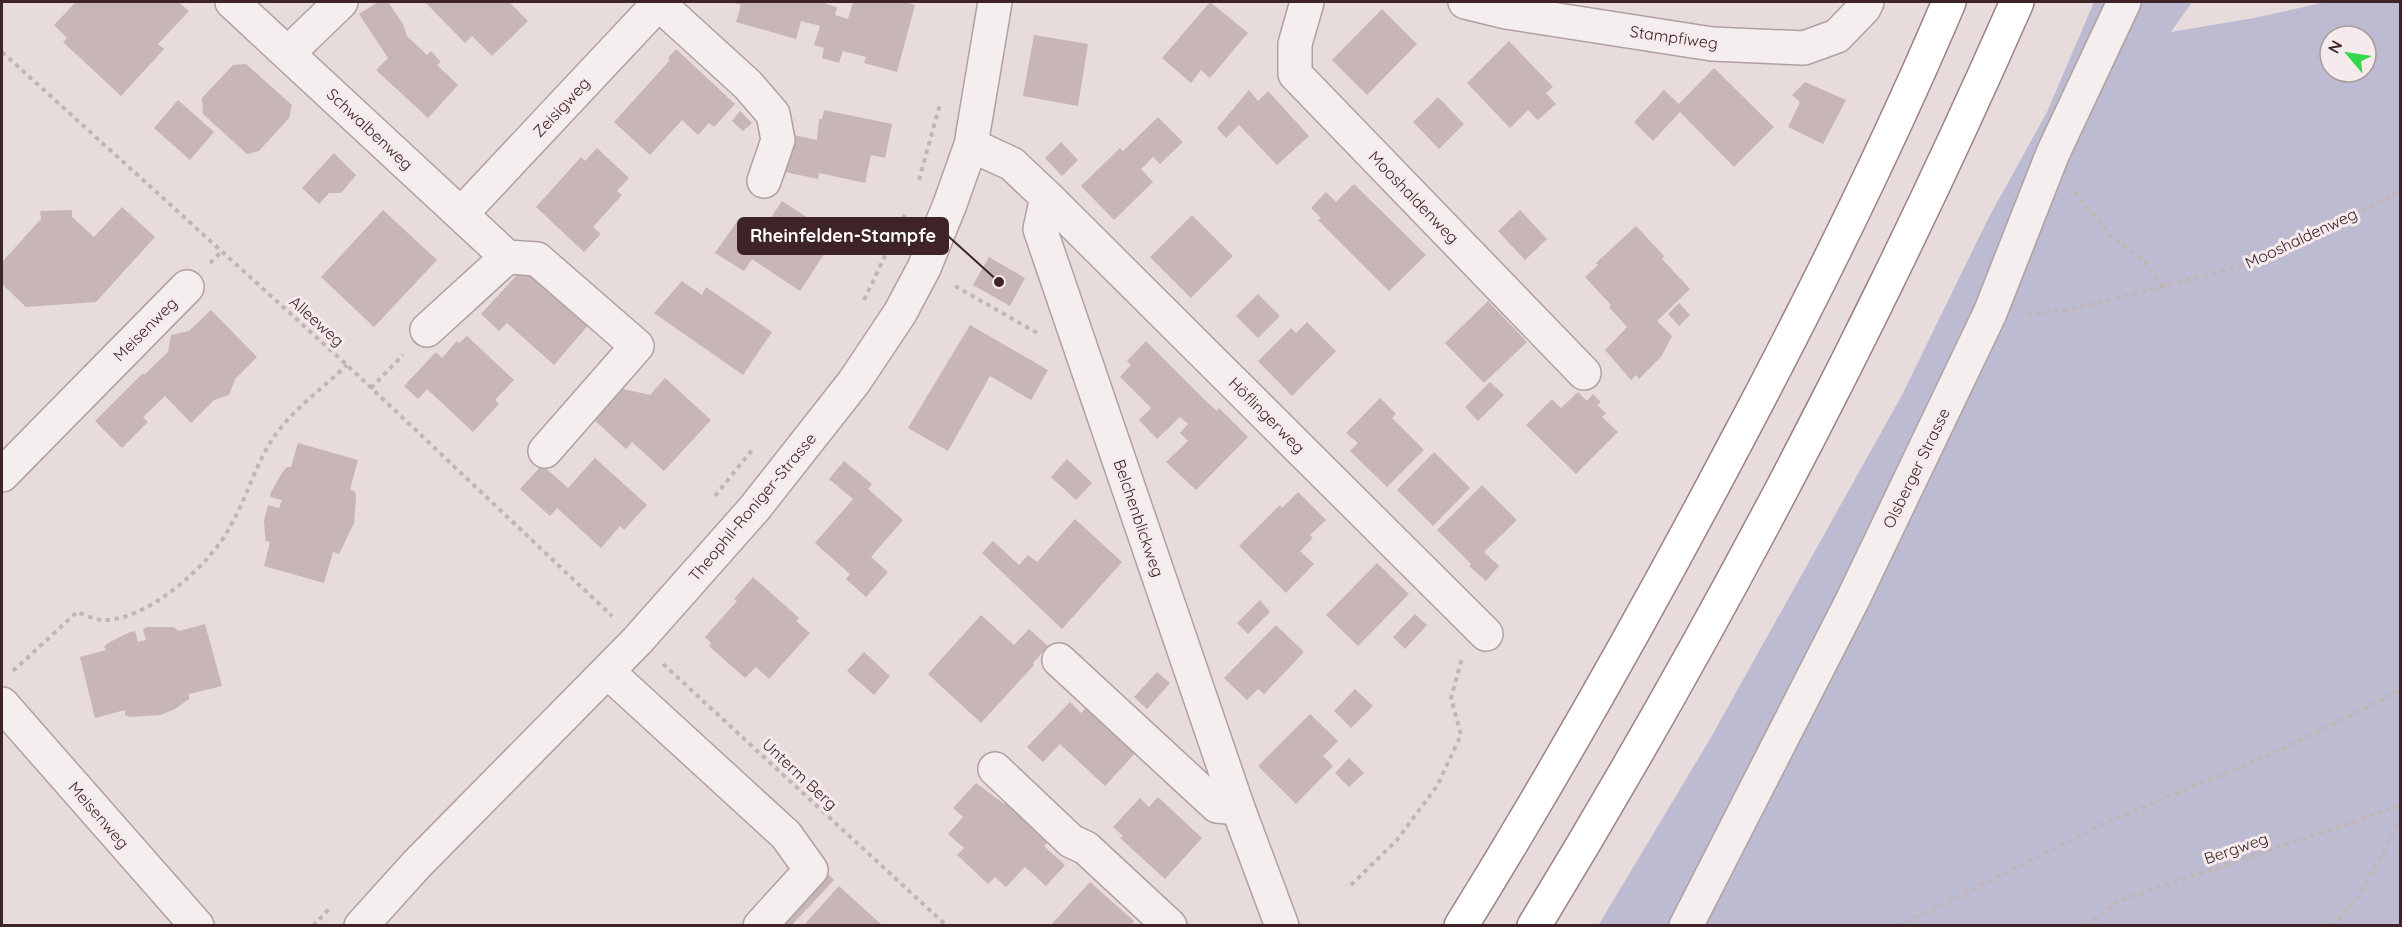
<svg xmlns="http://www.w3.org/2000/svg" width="2402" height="927" font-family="Quicksand,sans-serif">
<rect width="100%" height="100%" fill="#e7dbdc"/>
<!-- green -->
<path fill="#bcbbd1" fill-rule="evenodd" d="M2094,2H2192L2171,32L2254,18L2326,2H2400V925L1598,926L1710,739L1902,395L1988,219L2047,112ZM2330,36H2366V72H2330Z"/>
<!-- building -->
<path fill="#c7b5b7" d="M76,2L99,3L100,2H178L189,11L158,44L164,49L121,96L63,42L67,38L54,25Z
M378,2H388L403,24L407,36L427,55L431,51L441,62L437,65L458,85L428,118L376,70L388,58L359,14Z
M425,2H509L528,21L492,56L472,36L465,43Z
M735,2H827L826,4L837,7L835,15L848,19L853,2H904L915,5L897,72L864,63L866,57L843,51L839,63L822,58L824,48L814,45L820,26L801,21L796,39L736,22L741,5L734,3Z
M1210,2L1248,33L1210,78L1201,70L1191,83L1162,58Z
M1382,9L1417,44L1367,95L1332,60Z
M1034,35L1088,44L1078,106L1023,96Z
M1509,41L1553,87L1546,93L1556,104L1538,120L1528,110L1510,128L1467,83Z
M676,49L735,104L714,127L709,123L698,135L682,120L650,155L614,122L670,60L668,58Z
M246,64L292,105L289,118L259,151L247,154L203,114L202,98L233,65Z
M1714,68L1774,127L1734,167L1680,112L1653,141L1634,122L1664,90L1679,104Z
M1805,82L1846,100L1823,144L1788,127L1800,102L1792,95Z
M1249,90L1258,101L1268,91L1309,136L1277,165L1239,125L1226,138L1217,128Z
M1438,97L1464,124L1439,149L1413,122Z
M178,100L214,132L190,160L154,128Z
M824,110L892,124L885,158L871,155L865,183L819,173L818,179L780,171L788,134L817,140L819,119H822Z
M740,111L752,123L743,131L732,121Z
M1158,117L1183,142L1160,164L1153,157L1141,169L1153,182L1114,220L1081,186L1120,148L1123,151Z
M1061,142L1078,160L1062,176L1045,158Z
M597,148L629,178L617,191L622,195L593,227L601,234L584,252L536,207L581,157L585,161Z
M334,153L356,175L341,193H329L319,204L302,188Z
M1354,184L1426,255L1389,291L1318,220L1321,218L1311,208L1326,192L1336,202Z
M782,201L836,236L800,291L752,259L744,271L715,253L738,220L760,234Z
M122,207L155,237L96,302L26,307L2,284V262L41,219L40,211L72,210V217L94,237Z
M383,210L437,260L374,327L321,277Z
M1520,210L1547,239L1525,260L1498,231Z
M1192,215L1233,256L1191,298L1150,257Z
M1636,226L1664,256L1662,259L1690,289L1657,321L1672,336L1661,357L1639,379L1636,375L1631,380L1605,350L1627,327L1609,307L1611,305L1585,277L1598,265L1596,263Z
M989,257L1025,278L1010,306L973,285Z
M526,265L590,323L554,365L507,323L499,331L481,314Z
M682,281L702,295L706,287L772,332L743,375L654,313Z
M1258,294L1280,316L1258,338L1236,316Z
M1488,301L1527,342L1484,383L1445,343Z
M1679,303L1690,315L1679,326L1668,314Z
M211,310L257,357L235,379L229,395L214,400L191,423L165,396L143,417L148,422L122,448L95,421L143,373L144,375L168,352L171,335L189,331Z
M1307,322L1336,351L1292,396L1258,361L1291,328L1296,333Z
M970,325L1048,370L1031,400L990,376L948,451L908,428Z
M467,336L514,380L495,400L499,404L473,432L427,389L418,399L404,386L436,352L442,358L457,341L459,343Z
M1146,341L1208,403L1217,411L1219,408L1248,437L1196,490L1166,462L1188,441L1180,433L1188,424L1180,417L1157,439L1139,420L1151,408L1120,377L1131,365L1127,361Z
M665,378L711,420L664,471L632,442L626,449L592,418L619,388L650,395Z
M1490,382L1504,395L1478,421L1465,407Z
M1578,392L1587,401L1593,394L1601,402L1597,405L1606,413L1602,417L1618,432L1576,474L1526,425L1552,399L1561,408Z
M1380,398L1396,414L1392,418L1424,450L1387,487L1350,451L1358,443L1346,433Z
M298,443L358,460L350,489L355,492L356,497L354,523L339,554L333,552L324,583L264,566L270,542L266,541L265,535L264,520L267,510L268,505L279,508L282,500L270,497L271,492L282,473L287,467H291Z
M1434,452L1470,488L1433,526L1397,490Z
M595,458L647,505L624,530L620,526L601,548L557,508L550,516L520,489L542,465L568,488Z
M1067,459L1092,483L1076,500L1051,477Z
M844,461L872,484L868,489L903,520L871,557L888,572L866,597L846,579L850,574L815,543L853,499L829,479Z
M1482,485L1517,520L1484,552L1499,566L1486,581L1469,566L1471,564L1437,530Z
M1298,492L1326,520L1310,535L1313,538L1300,551L1314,564L1286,593L1239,546L1280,505L1282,508Z
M1075,519L1122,562L1062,629L982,553L993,541L1019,565L1028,555L1037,562Z
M1377,563L1409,594L1358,646L1326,615Z
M753,577L799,618L796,621L810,633L769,679L756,667L745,678L709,646L711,643L705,637L737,601L734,599Z
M1260,600L1270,612L1248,634L1237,623Z
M1415,614L1427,625L1405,649L1393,637Z
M981,615L1014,645L1029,629L1048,646L1033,663L1034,665L981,723L928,674Z
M205,624L222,686L189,694V699L175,709L160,715L130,717L125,715V710L95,718L80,657L106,650L104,647L108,643L130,632L135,631L138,642L146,640L143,629L148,627H173L179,631Z
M1276,625L1304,652L1264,694L1258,689L1247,700L1224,678Z
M864,652L890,676L874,695L847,671Z
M1157,672L1170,683L1147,709L1134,697Z
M1355,689L1373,706L1351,728L1334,711Z
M1070,702L1081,713L1088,706L1137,751L1105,786L1060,744L1043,762L1027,747Z
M1310,714L1338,741L1323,756L1333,766L1296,804L1258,766Z
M1349,758L1364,773L1349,787L1335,773Z
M976,783L1004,804L1007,802L1038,831L1036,833L1047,843L1044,846L1065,865L1046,886L1025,867L1006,887L995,877L988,884L957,855L964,848L948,834L963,817L953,808Z
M1158,797L1202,838L1165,879L1120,838L1123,836L1113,827L1140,798L1149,807Z
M827,873L834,880L791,926H779Z
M1090,882L1134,921L1130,926H1050Z
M839,886L883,926H803Z"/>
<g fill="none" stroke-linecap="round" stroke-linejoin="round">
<!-- minor casing -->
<g stroke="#b1a0a2" stroke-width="36">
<path id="minor" d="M232,2L507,257
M1307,2L1295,44V74L1584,373
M1465,2L1506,12L1712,44L1804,48L1837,36L1864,8L1867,2
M658,3L748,85L773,114L778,140L764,181
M288,53L341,2
M971,145L1012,164L1047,197L1486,634
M1047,197L1040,229L1238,808L1282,926
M462,213L660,2
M427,330L507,257L537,259L637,346L545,451
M2,475L187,287
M1059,660L1217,806L1238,808
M608,672L786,835L811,870L760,926
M2,704L197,926
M995,769L1071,841L1086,848L1170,926
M361,926L417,864L637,641L754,509L854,382L900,313L924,268L950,204L971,145L995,2
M1686,926L1853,599L1990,313L2053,153L2124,2"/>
</g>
<!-- highway casing -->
<g stroke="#9e8185" stroke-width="36">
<path id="highway" d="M1461,926C1558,769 1648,609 1734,446C1811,301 1885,153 1949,2
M1534,926C1715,629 1877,320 2017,2"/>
</g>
<!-- path -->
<path stroke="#c2b5b6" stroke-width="4" stroke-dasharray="4.5 4.5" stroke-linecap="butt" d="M2,52L347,365L612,616
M919,180L940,104
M2075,192L2111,236L2142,259L2164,286L2247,264L2304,239L2400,191
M210,263L222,251
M955,286L1039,334
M864,300L906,212
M2027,315L2073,309L2164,286
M371,388L403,355
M715,496L752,450
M663,664L947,926
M13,671L77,612C85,615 95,620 103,620C148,621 212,563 231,525C246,499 254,469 270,443C287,414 323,388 347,365
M1351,885L1397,840L1437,786L1461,735L1451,698L1462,658
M313,926L329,909
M1899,926L2107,822L2285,748L2400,691
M2086,926L2121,900L2400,806
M2332,926L2360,895L2400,820"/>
<!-- minor -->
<use href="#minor" stroke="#f5eeee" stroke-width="33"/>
<!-- highway -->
<use href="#highway" stroke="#fff" stroke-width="33"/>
</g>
<g text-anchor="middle" stroke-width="6" stroke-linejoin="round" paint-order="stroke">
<!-- street labels -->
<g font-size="16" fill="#3e2426" stroke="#f5eaec">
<text transform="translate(1674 37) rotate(8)" y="6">Stampfiweg</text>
<text transform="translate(561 107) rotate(-47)" y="6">Zeisigweg</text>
<text transform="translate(370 129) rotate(43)" y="6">Schwalbenweg</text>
<text transform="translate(1414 197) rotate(46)" y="6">Mooshaldenweg</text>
<text transform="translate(2301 238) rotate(-25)" y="6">Mooshaldenweg</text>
<text transform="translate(317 321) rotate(42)" y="6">Alleeweg</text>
<text transform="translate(145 329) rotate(-45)" y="6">Meisenweg</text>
<text transform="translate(1267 415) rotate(45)" y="6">Höflingerweg</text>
<text transform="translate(1916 468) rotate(-64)" y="6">Olsberger Strasse</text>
<text transform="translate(752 507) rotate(-50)" y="6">Theophil-Roniger-Strasse</text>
<text transform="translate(1139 518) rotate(71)" y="6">Belchenblickweg</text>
<text transform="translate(800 774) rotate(43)" y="6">Unterm Berg</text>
<text transform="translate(99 815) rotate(49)" y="6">Meisenweg</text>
<text transform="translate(2236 848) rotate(-19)" y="6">Bergweg</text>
</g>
</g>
<!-- callouts -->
<path fill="none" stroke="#3e2426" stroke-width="2" d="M999 282L948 236"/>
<circle fill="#3e2426" stroke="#f5eaec" stroke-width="2" cx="999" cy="282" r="6"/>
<rect fill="#3e2426" stroke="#3e2426" stroke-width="2" x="738" y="218" width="210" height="36" rx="6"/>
<g font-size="18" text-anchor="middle" font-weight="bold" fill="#fff">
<text x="843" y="242">Rheinfelden-Stampfe</text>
</g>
<!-- border -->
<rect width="2402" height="927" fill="none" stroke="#3e2426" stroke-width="6"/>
<!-- north arrow -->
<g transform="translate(2348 54) rotate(299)"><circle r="28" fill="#f5eaec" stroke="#ac9b9d" stroke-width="1.5"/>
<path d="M0-4.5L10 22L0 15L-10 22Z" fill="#34d748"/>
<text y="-9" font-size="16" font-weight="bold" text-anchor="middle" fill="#3e2426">N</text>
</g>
</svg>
